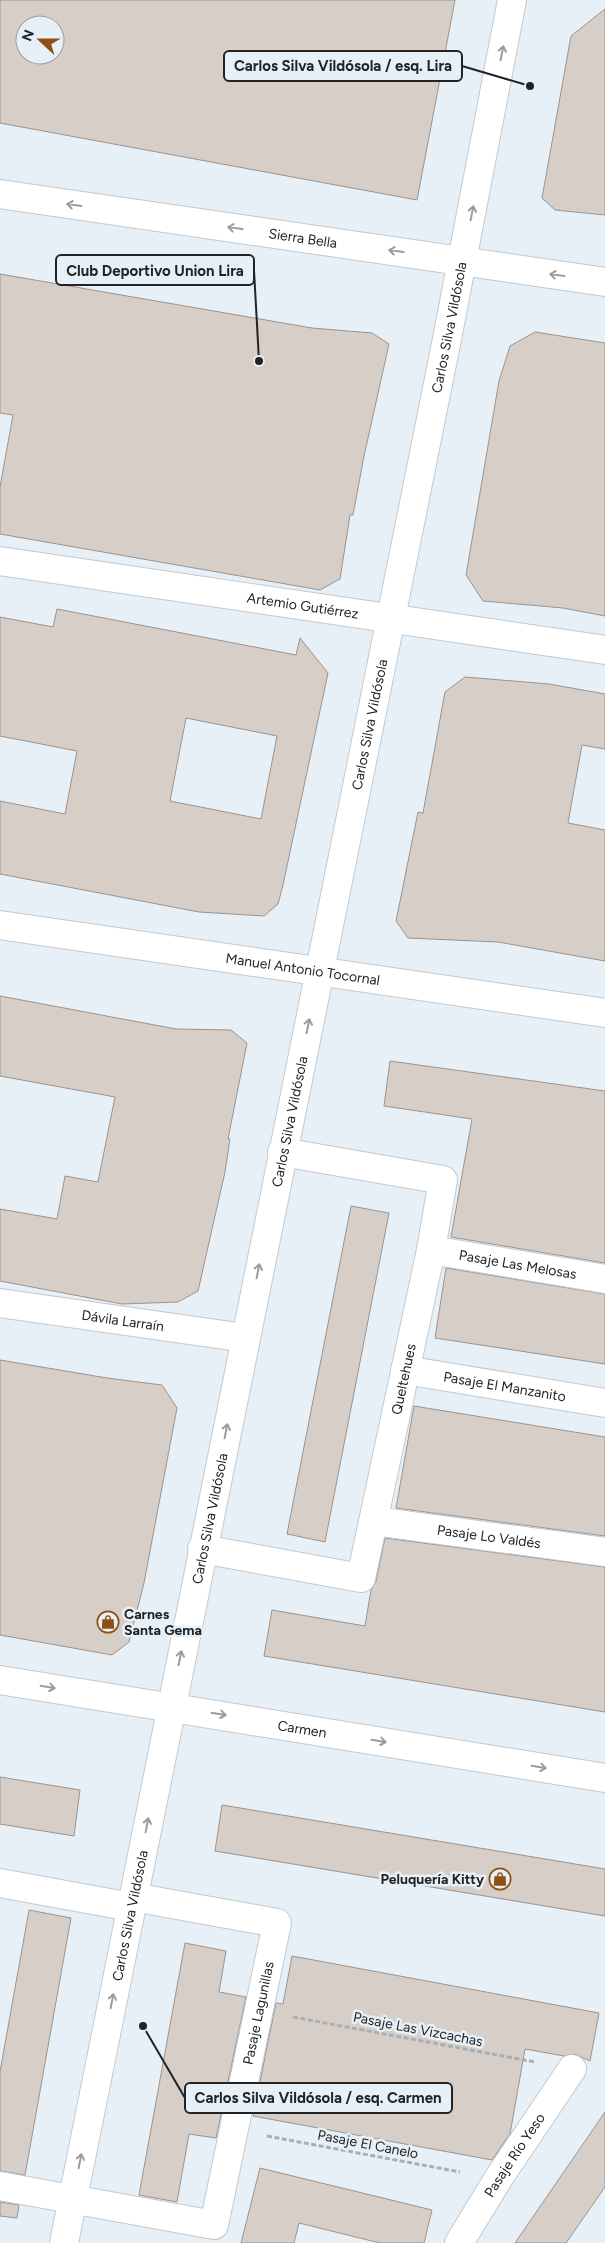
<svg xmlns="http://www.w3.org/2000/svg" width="605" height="2243" font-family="Figtree,sans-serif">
<rect width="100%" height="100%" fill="#e8f0f7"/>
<!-- building -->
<path fill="#d7cec8" stroke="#9b938d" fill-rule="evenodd" d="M0,0H455L417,200L0,123ZM25,25H55V55H25Z
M605,9V215L555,210L542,198L571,36Z
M0,274L312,328L372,333L389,344L364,456L353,515H350L340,579L320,590L0,534V487L13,415L0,413Z
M535,332L605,343V616L563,608L483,601L466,575L499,381L510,346Z
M57,609L296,655L300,638L328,673L283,885L278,904L264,916L199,912L0,874V801L65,814L77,751L0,736V617L53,627ZM186,718L277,736L261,819L170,801Z
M465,677L549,684L605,694V749L582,745L568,823L605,830V961L498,942L408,938L396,921L418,812L423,813L445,692Z
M0,996L176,1029L231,1030L247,1043L228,1139H230L225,1172L198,1291L178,1302L122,1304L0,1281V1209L57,1219L65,1176L98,1182L115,1097L0,1076Z
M390,1061L605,1091V1263L451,1237L472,1119L384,1106Z
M351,1206L389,1213L325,1542L287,1534Z
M446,1268L605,1294V1364L435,1338Z
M0,1360L107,1378L162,1385L177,1408L144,1583L129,1642L112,1655L0,1635Z
M414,1406L605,1437V1536L396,1508Z
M385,1538L605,1567V1712L264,1656L272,1610L365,1626L371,1590L376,1581Z
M0,1777L80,1790L74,1836L0,1824Z
M222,1805L605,1869V1916L215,1851Z
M29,1910L71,1918L25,2175L0,2171V2072Z
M185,1943L226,1951L219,1992L246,1997L216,2138L189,2134L177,2202L139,2195Z
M292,1956L599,2013L590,2061L574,2054L564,2056L525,2049L510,2134L492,2160L253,2116L276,2003L283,2004Z
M605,2112V2187L566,2243H515Z
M260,2168L432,2210L424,2243H380L299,2223L294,2243H241Z
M0,2202L19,2205L17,2218L0,2216Z"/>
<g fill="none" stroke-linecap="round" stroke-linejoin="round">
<!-- minor casing -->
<g stroke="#c1c9d0" stroke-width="30">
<g id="minor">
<path id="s1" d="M0,561L605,650"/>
<path id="s2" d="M0,925L605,1013"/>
<path id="s3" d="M431,1250L605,1279"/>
<path id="s4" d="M0,1303L245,1338"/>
<path id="s5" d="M405,1370L605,1403"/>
<path id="s6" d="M374,1521L605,1552"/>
<path id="s7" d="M202,1549L361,1578L431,1250L443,1180L282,1152"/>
<path d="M0,1883L131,1907"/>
<path id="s8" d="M0,2186L214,2225L277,1923L133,1897"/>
<path id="s9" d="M64,2243L447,339L512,0"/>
<path id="s10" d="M459,2243L498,2179L572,2069"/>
</g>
</g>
<!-- major casing -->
<g stroke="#c1c9d0" stroke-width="30">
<g id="major">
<path id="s11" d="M0,194L605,282"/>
<path id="s12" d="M0,1680L605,1778"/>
</g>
</g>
<!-- path -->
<path stroke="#a8afb4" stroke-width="3" stroke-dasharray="5 2.5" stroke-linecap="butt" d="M293,2017L535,2062
M267,2136L460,2172"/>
<!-- minor -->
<use href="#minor" stroke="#fff" stroke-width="28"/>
<!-- major -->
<use href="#major" stroke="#fff" stroke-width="28"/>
</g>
<!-- one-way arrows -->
<defs><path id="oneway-shaft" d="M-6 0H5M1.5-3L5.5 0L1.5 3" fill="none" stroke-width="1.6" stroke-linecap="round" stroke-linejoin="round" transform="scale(1.25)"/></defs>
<g stroke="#9b9c9d">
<use href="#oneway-shaft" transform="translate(502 53) rotate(-79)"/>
<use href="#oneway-shaft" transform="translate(74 205) rotate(-172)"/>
<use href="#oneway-shaft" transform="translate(472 213) rotate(-79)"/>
<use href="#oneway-shaft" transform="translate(235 228) rotate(-172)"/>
<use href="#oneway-shaft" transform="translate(396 251) rotate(-172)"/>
<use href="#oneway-shaft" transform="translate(557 275) rotate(-172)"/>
<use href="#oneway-shaft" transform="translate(308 1026) rotate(-79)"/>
<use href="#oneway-shaft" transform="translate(258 1271) rotate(-79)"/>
<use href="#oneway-shaft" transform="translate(226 1431) rotate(-79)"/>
<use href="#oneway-shaft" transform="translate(180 1658) rotate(-79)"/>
<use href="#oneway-shaft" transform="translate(48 1687) rotate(9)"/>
<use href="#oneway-shaft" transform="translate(219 1714) rotate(9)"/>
<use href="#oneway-shaft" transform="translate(379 1741) rotate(9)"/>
<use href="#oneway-shaft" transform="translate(539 1767) rotate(9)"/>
<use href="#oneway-shaft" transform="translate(147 1825) rotate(-79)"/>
<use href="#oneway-shaft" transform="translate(112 2001) rotate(-79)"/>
<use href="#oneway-shaft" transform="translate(80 2161) rotate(-79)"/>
</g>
<!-- icons -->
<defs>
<g id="shop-ring" transform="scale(1.125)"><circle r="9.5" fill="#e8f0f7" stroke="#8e5013" stroke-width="1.5"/><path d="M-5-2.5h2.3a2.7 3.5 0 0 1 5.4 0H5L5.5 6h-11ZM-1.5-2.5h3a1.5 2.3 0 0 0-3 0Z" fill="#8e5013"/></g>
</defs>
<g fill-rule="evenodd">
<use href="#shop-ring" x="108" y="1622"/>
<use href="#shop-ring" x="500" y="1879"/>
</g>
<g text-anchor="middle" stroke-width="5" stroke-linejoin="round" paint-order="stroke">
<!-- street labels -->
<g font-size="14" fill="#212426" stroke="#e8f0f7">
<text dy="5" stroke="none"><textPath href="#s11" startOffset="306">Sierra Bella</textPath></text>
<text dy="5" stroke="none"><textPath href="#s9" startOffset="1954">Carlos Silva Vildósola</textPath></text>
<text dy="5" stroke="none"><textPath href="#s1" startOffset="306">Artemio Gutiérrez</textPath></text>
<text dy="5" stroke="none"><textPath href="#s9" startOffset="1549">Carlos Silva Vildósola</textPath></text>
<text dy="5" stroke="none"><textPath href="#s2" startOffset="306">Manuel Antonio Tocornal</textPath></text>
<text dy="5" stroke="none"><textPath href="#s9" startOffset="1144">Carlos Silva Vildósola</textPath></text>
<text dy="5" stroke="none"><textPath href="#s3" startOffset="88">Pasaje Las Melosas</textPath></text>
<text dy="5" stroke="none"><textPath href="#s4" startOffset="124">Dávila Larraín</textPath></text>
<text dy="5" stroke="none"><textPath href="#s7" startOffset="365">Queltehues</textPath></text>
<text dy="5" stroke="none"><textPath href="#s5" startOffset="101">Pasaje El Manzanito</textPath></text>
<text dy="5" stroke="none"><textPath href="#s9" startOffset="739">Carlos Silva Vildósola</textPath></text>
<text dy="5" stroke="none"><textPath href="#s6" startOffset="116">Pasaje Lo Valdés</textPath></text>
<text dy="5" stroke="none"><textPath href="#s12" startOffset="306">Carmen</textPath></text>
<text dy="5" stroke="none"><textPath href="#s9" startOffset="334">Carlos Silva Vildósola</textPath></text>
<text dy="5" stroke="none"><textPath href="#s8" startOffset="434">Pasaje Lagunillas</textPath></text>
<text transform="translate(418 2029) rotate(11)" y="5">Pasaje Las Vizcachas</text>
<text transform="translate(368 2144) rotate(11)" y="5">Pasaje El Canelo</text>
<text dy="5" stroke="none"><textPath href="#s10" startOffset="104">Pasaje Río Yeso</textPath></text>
</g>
<!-- poi labels -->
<g font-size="14" font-weight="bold" fill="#212426" stroke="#e8f0f7" text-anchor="start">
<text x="124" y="1619">Carnes<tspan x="124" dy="16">Santa Gema</tspan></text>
<text x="484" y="1884" text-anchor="end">Peluquería Kitty</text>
</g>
</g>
<!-- callouts -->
<path fill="none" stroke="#212426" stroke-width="2" d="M530 86L462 66M259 361L254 270M143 2026L185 2098"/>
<g fill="#212426" stroke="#e8f0f7" stroke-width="2">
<circle cx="530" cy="86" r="5"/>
<circle cx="259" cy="361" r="5"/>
<circle cx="143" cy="2026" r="5"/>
</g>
<g fill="#e8f0f7" stroke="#212426" stroke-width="2">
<rect x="224" y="51" width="238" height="30" rx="5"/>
<rect x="56" y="255" width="198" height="30" rx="5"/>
<rect x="185" y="2083" width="267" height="30" rx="5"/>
</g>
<g font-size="15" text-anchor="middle" font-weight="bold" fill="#212426">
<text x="343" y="71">Carlos Silva Vildósola / esq. Lira</text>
<text x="155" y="276">Club Deportivo Union Lira</text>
<text x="318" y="2103">Carlos Silva Vildósola / esq. Carmen</text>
</g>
<!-- north arrow -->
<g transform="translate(40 40) rotate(291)"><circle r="24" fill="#e8f0f7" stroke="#989ea3"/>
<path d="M0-4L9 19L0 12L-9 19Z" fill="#8e5013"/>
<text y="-8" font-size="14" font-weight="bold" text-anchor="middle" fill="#212426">N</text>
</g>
</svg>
